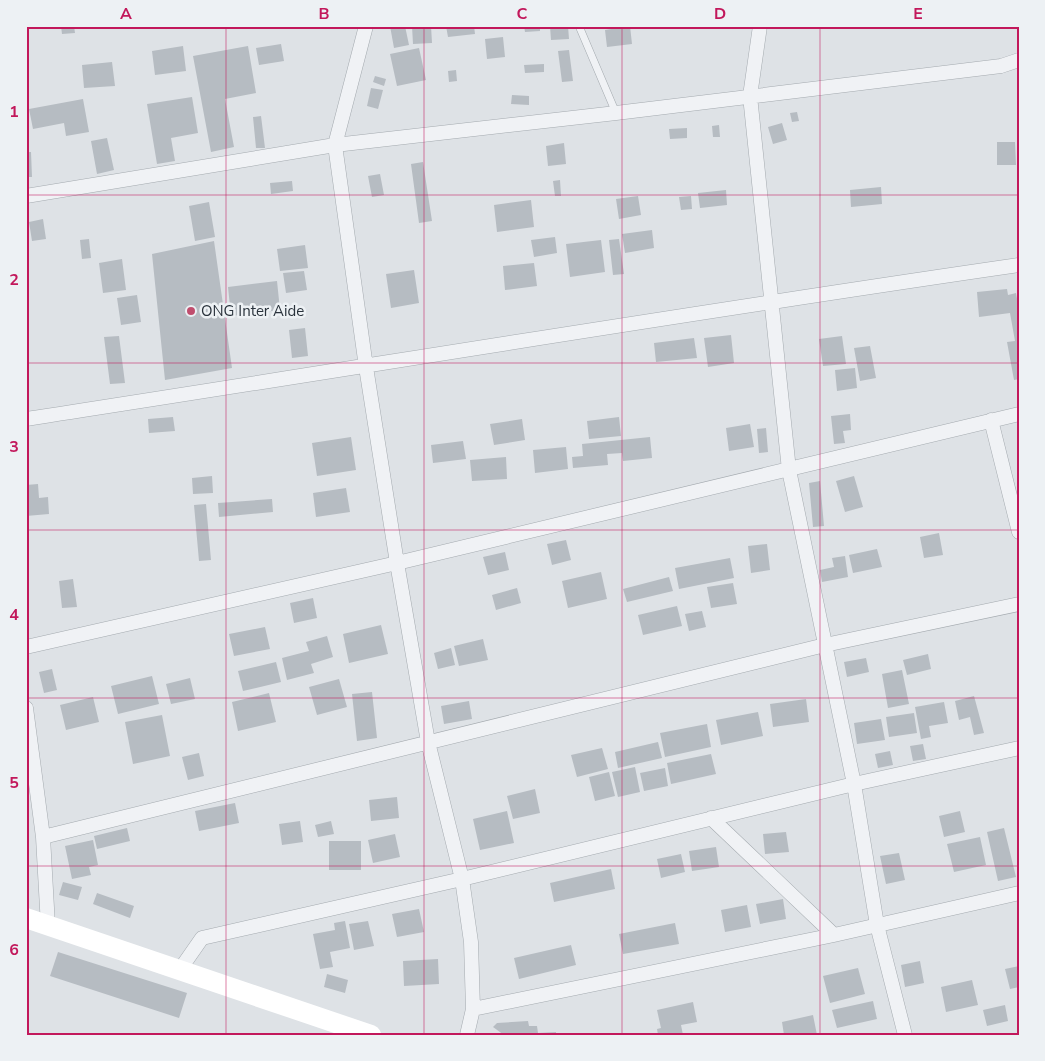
<svg xmlns="http://www.w3.org/2000/svg" width="1045" height="1061" font-family="'Nunito Sans',sans-serif">
<rect width="100%" height="100%" fill="#dee2e6"/>
<!-- building -->
<path fill="#b6bcc2" d="M61,26H74L75,33L62,34Z
M390,26H405L409,45L394,48Z
M412,26H431L432,43L413,44Z
M446,26H474L475,34L448,37Z
M524,26H540V31L525,32Z
M550,26H568L569,39L551,40Z
M630,26L632,44L607,47L605,30Z
M503,37L505,57L487,59L485,39Z
M281,44L284,61L259,65L256,48Z
M183,46L186,71L155,75L152,51Z
M248,46L256,93L225,99L234,147L211,152L193,56Z
M419,48L426,80L397,86L390,54Z
M569,50L573,81L562,82L558,51Z
M112,62L115,86L84,88L82,65Z
M544,64V72L525,73L524,65Z
M456,70L457,81L449,82L448,71Z
M375,76L386,79L384,86L373,82Z
M371,88L383,90L378,109L367,106Z
M512,95L529,96V105L511,104Z
M192,97L198,133L171,138L175,161L157,164L147,104Z
M83,99L89,132L66,136L64,123L33,129L29,109Z
M797,112L799,121L792,122L790,113Z
M261,116L265,148H256L253,117Z
M782,123L787,140L773,144L768,127Z
M719,125L720,137H713L712,126Z
M687,128V138L670,139L669,129Z
M107,138L114,170L97,174L91,141Z
M997,142H1015L1016,165H997Z
M564,143L566,164L548,166L546,146Z
M26,152H31L32,177H26Z
M423,162L432,221L419,223L411,164Z
M380,174L384,195L372,197L368,176Z
M560,180L561,196H555L553,181Z
M292,181L293,191L271,194L270,183Z
M881,187L882,204L851,207L850,190Z
M726,190L727,205L700,208L698,193Z
M638,196L641,215L619,219L616,199Z
M691,196L692,209L681,210L679,197Z
M531,200L534,227L497,232L494,205Z
M209,202L215,237L195,241L189,206Z
M43,219L46,239L32,241L29,222Z
M652,230L654,248L625,253L622,234Z
M555,237L557,253L534,257L531,240Z
M89,239L91,258L82,259L80,240Z
M619,239L624,274L613,275L609,240Z
M601,240L605,272L570,277L566,244Z
M214,241L232,368L165,380L152,254Z
M305,245L308,268L280,271L277,249Z
M122,259L126,290L103,293L99,263Z
M534,263L537,286L505,290L503,266Z
M414,270L419,303L391,308L386,274Z
M304,271L307,290L286,293L283,273Z
M277,281L280,310L231,316L228,287Z
M1007,289L1008,295L1016,293L1019,310V379L1014,380L1007,342L1015,341L1010,313L979,317L977,292Z
M137,295L141,322L121,325L117,298Z
M305,328L308,356L292,358L289,330Z
M731,335L734,363L708,367L704,338Z
M119,336L125,383L110,384L104,337Z
M842,336L846,364L823,366L819,339Z
M694,338L697,358L656,362L654,343Z
M870,346L876,378L860,381L854,348Z
M855,368L857,388L837,391L835,370Z
M850,414L851,430L843,431L845,443L834,444L831,416Z
M173,417L175,431L149,433L148,419Z
M619,417L621,436L589,439L587,421Z
M522,419L525,440L494,445L490,424Z
M750,424L754,447L729,451L726,428Z
M766,428L768,452L759,453L757,429Z
M351,437L356,470L317,476L312,443Z
M650,437L652,458L623,461L622,453L607,454L608,465L573,468L572,457L583,456L582,444Z
M463,441L466,459L433,463L431,445Z
M566,447L568,469L535,473L533,450Z
M506,457L507,479L472,481L470,460Z
M212,476L213,493L193,494L192,478Z
M854,476L863,507L845,512L836,481Z
M820,481L824,526L813,527L809,483Z
M38,484L39,498L48,497L49,514L26,516V485Z
M346,488L350,512L316,517L313,493Z
M272,499L273,512L219,517L218,503Z
M206,504L211,560L199,561L194,505Z
M939,533L943,555L924,558L920,537Z
M566,540L571,560L552,565L547,544Z
M767,544L770,570L751,573L748,546Z
M877,549L882,567L853,573L849,555Z
M505,552L509,570L488,575L483,557Z
M845,556L848,577L822,582L820,570L834,567L832,558Z
M730,558L734,578L679,589L675,568Z
M601,572L607,599L568,608L562,581Z
M669,577L673,591L627,602L623,589Z
M73,579L77,607L62,608L59,581Z
M733,583L737,604L711,608L707,587Z
M517,588L521,603L496,610L492,595Z
M313,598L317,618L294,623L290,603Z
M677,606L682,626L643,635L638,615Z
M702,611L706,627L689,631L685,614Z
M381,625L388,654L349,663L343,634Z
M265,627L270,649L234,656L229,634Z
M327,636L333,657L311,664L314,673L287,680L282,658L309,651L306,642Z
M483,639L488,660L459,666L454,646Z
M451,648L455,665L438,669L434,653Z
M928,654L931,669L907,675L903,660Z
M866,658L869,672L847,677L844,662Z
M276,662L281,682L243,691L238,671Z
M52,669L57,690L44,693L39,672Z
M902,670L909,704L888,708L882,674Z
M152,676L159,704L118,714L111,686Z
M190,678L195,699L171,704L166,684Z
M339,679L347,707L317,715L309,687Z
M372,692L377,738L357,741L352,694Z
M269,693L276,722L238,731L232,702Z
M974,696L984,733L974,735L970,717L959,720L955,701Z
M93,697L99,722L66,730L60,705Z
M806,699L809,722L773,727L770,704Z
M469,701L472,719L444,724L441,706Z
M944,702L948,723L929,726L931,737L921,739L915,707Z
M758,712L763,736L721,745L716,720Z
M914,713L917,733L889,737L886,717Z
M162,715L170,756L133,764L125,722Z
M881,719L885,740L857,744L854,723Z
M707,724L711,747L665,757L660,733Z
M658,742L662,758L618,768L615,752Z
M923,744L926,759L913,761L910,746Z
M602,748L608,769L577,777L571,755Z
M890,751L893,765L878,768L875,754Z
M199,753L204,776L188,780L182,757Z
M711,754L716,774L671,784L667,763Z
M635,767L640,792L618,797L612,772Z
M665,768L668,786L644,791L640,773Z
M609,772L615,796L595,801L589,777Z
M535,789L540,813L513,819L507,796Z
M397,797L399,818L371,821L369,800Z
M235,803L239,823L199,831L195,811Z
M507,811L514,843L480,850L473,819Z
M960,811L965,832L944,837L939,816Z
M300,821L303,842L282,845L279,824Z
M331,821L334,834L318,837L315,825Z
M127,828L130,841L97,849L94,836Z
M1004,828L1016,877L998,881L987,832Z
M786,832L789,852L765,854L763,834Z
M395,834L400,857L373,863L368,840Z
M980,837L986,865L954,872L947,844Z
M93,840L98,865L89,867L91,875L72,879L65,846Z
M329,841H361V870H329Z
M716,847L719,867L692,871L689,851Z
M899,853L905,880L886,884L880,856Z
M681,854L685,872L661,878L657,859Z
M611,869L615,889L554,902L550,883Z
M63,882L82,887L78,900L59,895Z
M97,893L134,906L130,918L93,904Z
M783,899L786,919L760,924L756,904Z
M747,905L751,927L725,932L721,910Z
M419,909L424,932L397,937L392,914Z
M345,921L350,948L330,952L333,967L320,969L313,934L335,930L334,923Z
M368,921L374,946L354,950L349,924Z
M675,923L679,944L623,954L619,934Z
M571,945L576,965L519,979L514,958Z
M58,952L187,993L179,1018L50,976Z
M438,959L439,984L404,986L403,961Z
M920,961L924,983L905,987L901,965Z
M1019,966V987L1010,989L1005,969Z
M858,968L865,994L830,1003L823,976Z
M327,974L348,980L345,993L324,987Z
M972,980L978,1005L946,1012L941,987Z
M873,1001L877,1019L837,1028L832,1010Z
M693,1002L697,1022L681,1025L683,1035H658L657,1029L661,1028L657,1010Z
M1005,1005L1008,1021L987,1026L983,1010Z
M813,1015L817,1035H784L782,1022Z
M528,1021L529,1026H537L538,1033L556,1032V1035H504L493,1027L497,1023Z"/>
<g fill="none" stroke-linecap="round" stroke-linejoin="round">
<!-- service casing -->
<g stroke="#a4aaaf" stroke-width="8">
<path id="service" d="M579,26L616,113"/>
</g>
<!-- minor casing -->
<g stroke="#a4aaaf" stroke-width="15">
<path id="minor" d="M366,26L335,145L366,367L397,563L428,742L462,879L471,942L473,1009L467,1035
M760,26L750,96L789,470L854,784L877,925L905,1035
M26,196L335,145L616,113L1001,66L1019,60
M26,419C357,368 687,313 1019,265
M991,420L1019,532
M26,647L397,563L1019,414
M26,708L43,837L48,926
M711,818L834,935
M43,837L825,645L1019,604
M179,971L202,938L462,879L854,784L1019,748
M473,1009L834,935L1019,893"/>
</g>
<!-- service -->
<use href="#service" stroke="#f0f2f5" stroke-width="7"/>
<!-- minor -->
<use href="#minor" stroke="#f0f2f5" stroke-width="14"/>
<!-- secondary -->
<path stroke="#fff" stroke-width="20" d="M26,918L371,1035"/>
</g>
<!-- grid -->
<path fill="none" stroke="#c2185b" stroke-width="1" stroke-opacity="0.55" d="M226,26V1035M424,26V1035M622,26V1035M820,26V1035M26,195H1019M26,363H1019M26,530H1019M26,698H1019M26,866H1019"/>
<!-- markers -->
<circle fill="#c04e6e" stroke="#edf1f4" stroke-width="2" cx="191" cy="311" r="5"/>
<g text-anchor="middle" stroke-width="5" stroke-linejoin="round" paint-order="stroke">
<!-- poi labels -->
<g font-size="15" fill="#29323b" stroke="#edf1f4" text-anchor="start">
<text x="201" y="316">ONG Inter Aide</text>
</g>
</g>
<!-- border -->
<rect width="1045" height="1061" fill="none" stroke="#edf1f4" stroke-width="55"/>
<rect x="28" y="28" width="990" height="1006" fill="none" stroke="#c2185b" stroke-width="2"/>
<g font-size="16" text-anchor="middle" font-weight="bold" fill="#c2185b">
<text x="126" y="19">A</text>
<text x="324" y="19">B</text>
<text x="522" y="19">C</text>
<text x="720" y="19">D</text>
<text x="918" y="19">E</text>
<text x="14" y="117">1</text>
<text x="14" y="285">2</text>
<text x="14" y="452">3</text>
<text x="14" y="620">4</text>
<text x="14" y="788">5</text>
<text x="14" y="955">6</text>
</g>
</svg>
